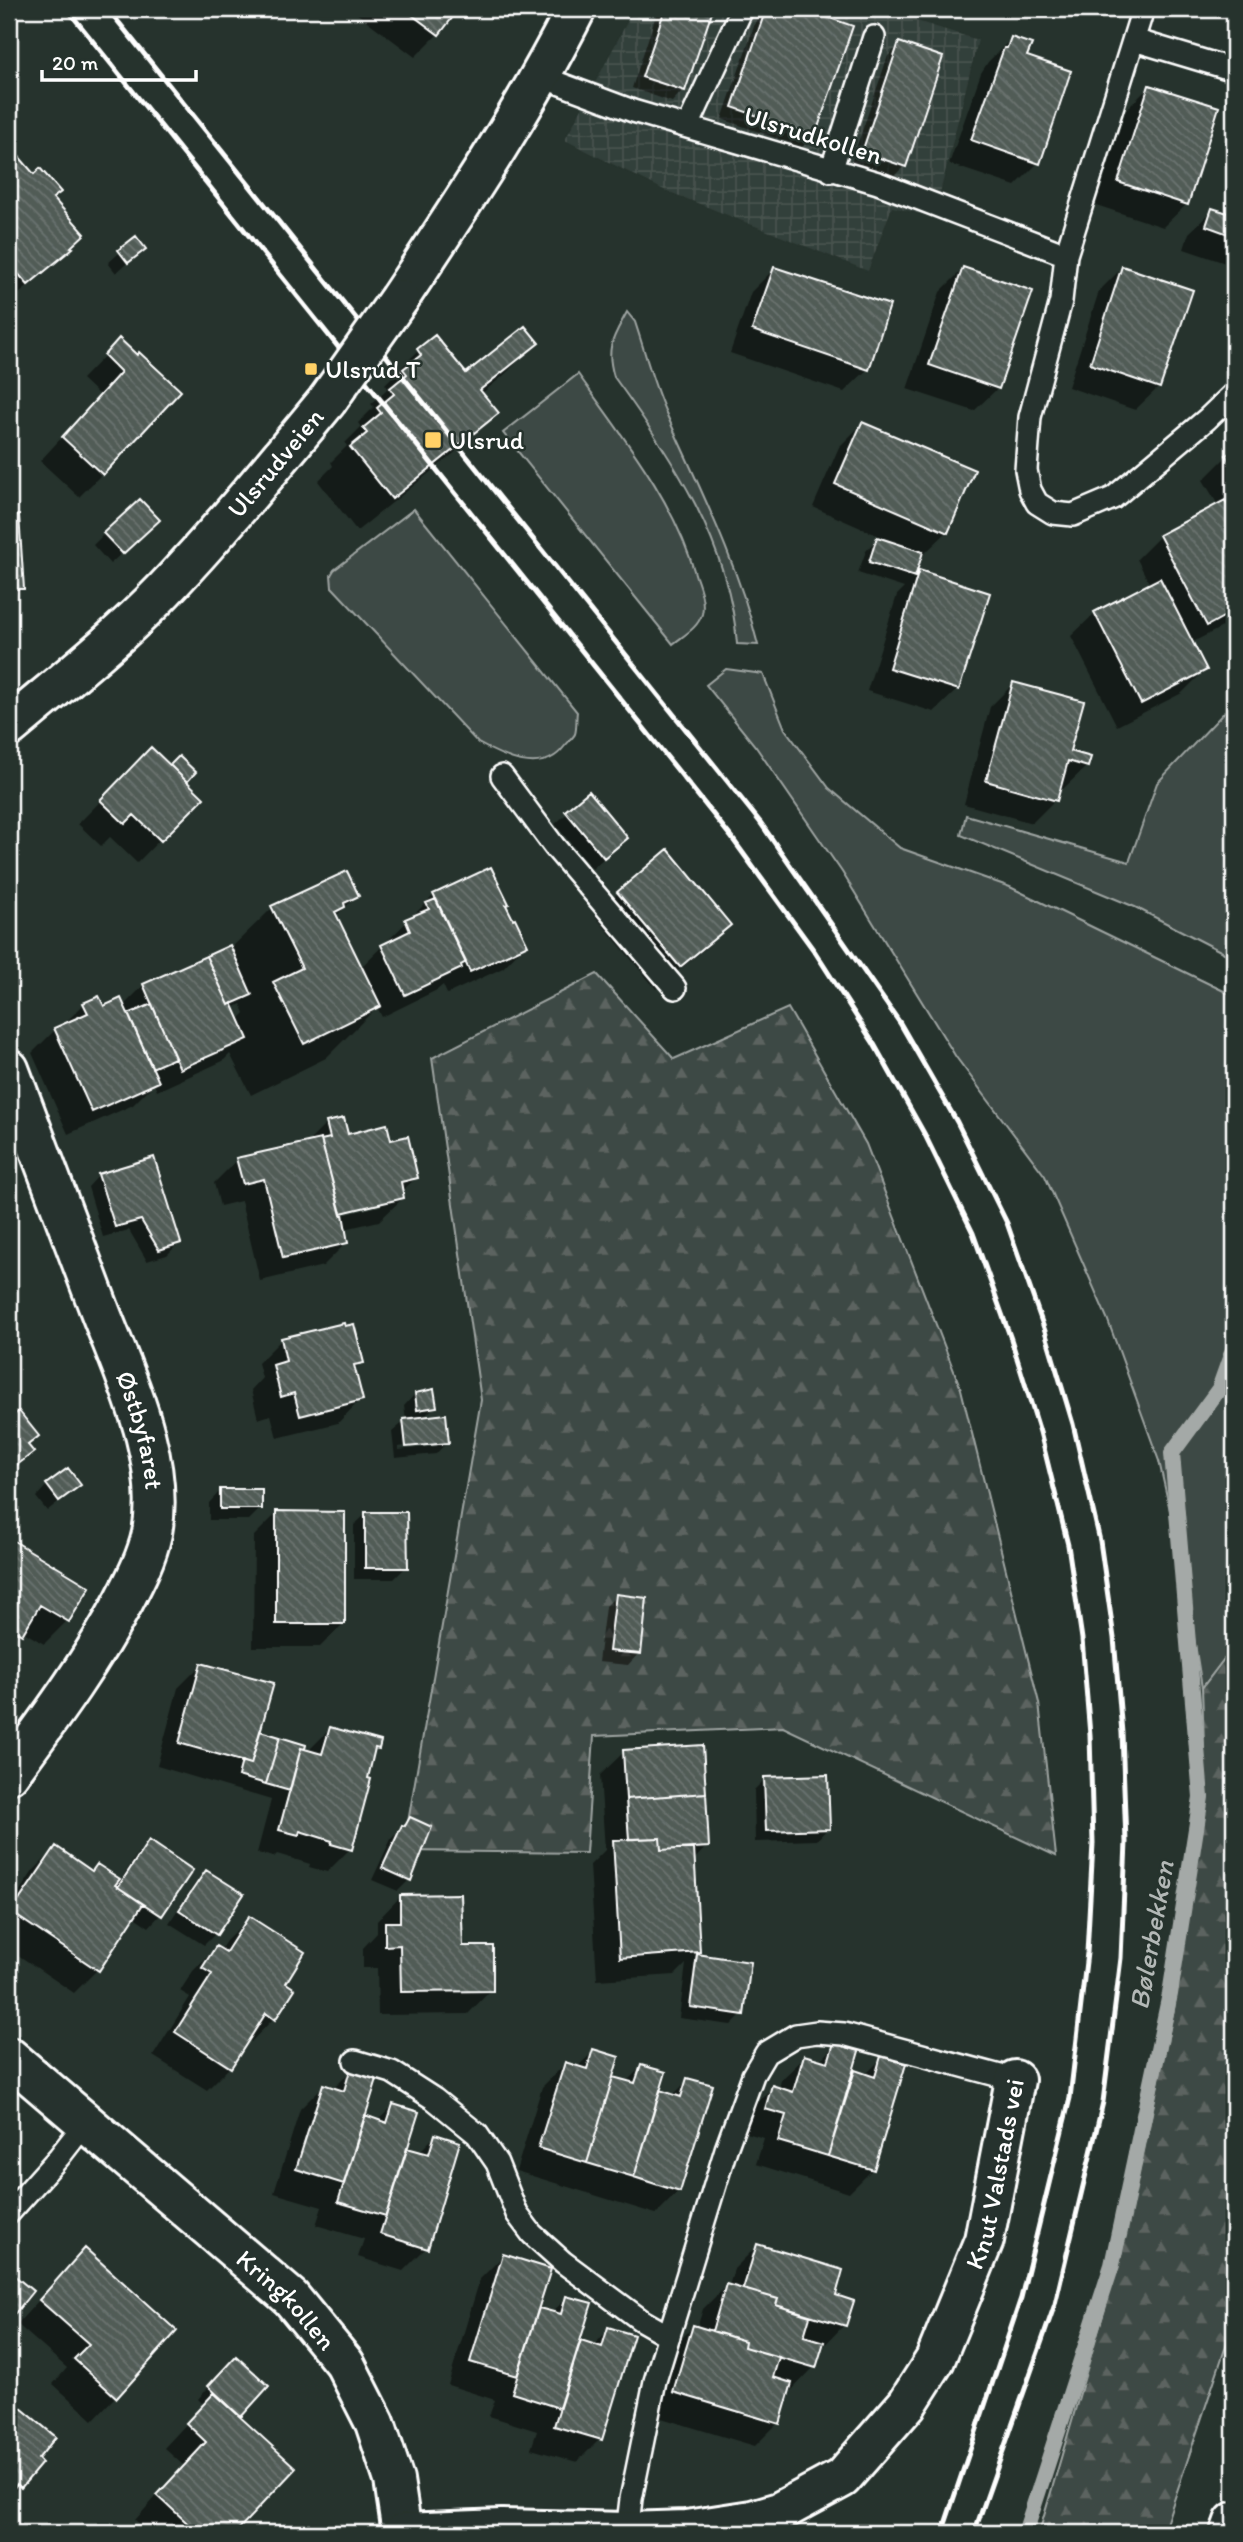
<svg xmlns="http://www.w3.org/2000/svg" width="1243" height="2542" font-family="Itim,sans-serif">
<defs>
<pattern id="industrial-grid" width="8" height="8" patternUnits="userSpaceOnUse" patternTransform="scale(1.75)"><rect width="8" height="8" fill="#333f3a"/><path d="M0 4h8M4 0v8" fill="none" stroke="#47524e"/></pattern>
<pattern id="forest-firs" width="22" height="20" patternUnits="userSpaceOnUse" patternTransform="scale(1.75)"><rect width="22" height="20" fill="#3e4944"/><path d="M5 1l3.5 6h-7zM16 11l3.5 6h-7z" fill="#5b6460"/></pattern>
<pattern id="building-back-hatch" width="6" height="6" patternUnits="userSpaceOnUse" patternTransform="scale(1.75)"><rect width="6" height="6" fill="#515c57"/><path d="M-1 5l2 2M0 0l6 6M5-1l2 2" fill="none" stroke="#6b7470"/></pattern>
</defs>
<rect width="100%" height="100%" fill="#26332d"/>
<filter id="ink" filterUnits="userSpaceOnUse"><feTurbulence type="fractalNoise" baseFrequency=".0143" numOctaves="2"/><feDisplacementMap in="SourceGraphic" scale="14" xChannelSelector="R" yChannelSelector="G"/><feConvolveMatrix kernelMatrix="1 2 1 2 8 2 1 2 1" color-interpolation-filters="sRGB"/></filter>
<g filter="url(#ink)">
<!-- industrial -->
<path fill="url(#industrial-grid)" d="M634,9H878L978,40L934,217L892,207L868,271L662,189L565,140Z"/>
<!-- green -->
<path fill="#3e4944" stroke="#9ea4a2" stroke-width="2" d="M627,312L635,322C645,352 653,384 666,413C700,489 738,564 758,645L737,644C730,544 672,457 614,377C605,347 613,338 627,312Z
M578,374C623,437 675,501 696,577C700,588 705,602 702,614C698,628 684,635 673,644L503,433Z
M414,509L577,712C576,718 577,728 575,734C573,738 567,743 564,747C542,776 503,757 478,743L332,587L331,575L334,570Z
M726,669L763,674L785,729L829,788L900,848L1010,887L1234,996V1646L1202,1688L1183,1569L1159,1461L1107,1318L1045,1176L956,1057L842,872L756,747L706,685Z
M1234,702V958L1135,907L961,835L966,815L1129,862L1157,783Z"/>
<!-- forest -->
<path fill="url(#forest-firs)" stroke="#9ea4a2" stroke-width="2" d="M597,974L674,1059L788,1008L866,1144L961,1389L1039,1703L1056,1856L783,1727L594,1736L586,1853L403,1851L481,1400L432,1058Z
M1234,1646V2322L1163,2533H1039L1126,2236L1174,2009L1206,1802L1202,1688Z"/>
<!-- shadow -->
<path fill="#0007" fill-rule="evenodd" d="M351,9H457L438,34L415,57Z
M658,9H711L683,90L672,102L632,88Z
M760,9H799L851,27L814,135L802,147L722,119Z
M1049,9H1074L1067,15Z
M1193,9H1234V23Z
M1011,39L1025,57L1038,163L1015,186L949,164L981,73L988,62Z
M900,44L904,166L893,177L851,163L888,56Z
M1149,87L1187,204L1163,227L1096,205L1126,110Z
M9,148L33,176L70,248L47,271L9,302Z
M1234,179V266L1184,249L1189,233L1213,210L1223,213Z
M136,238L144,248L116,273L108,263Z
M1122,268L1159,387L1135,410L1068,387L1099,291Z
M774,269L868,369L844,392L730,353L751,292Z
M963,269L998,388L974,411L907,389L940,292Z
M435,337L466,376L537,343L503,376L481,394L496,413L463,446L357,531L318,481L333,466L331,462L347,446L345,443L361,427L358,423L374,407L371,404L388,388L385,384L418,351Z
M119,341L136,357L102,474L79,497L40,461L100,396L82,379Z
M862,424L947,532L923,555L921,554L912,580L920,572L958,689L934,712L867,691L897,595L904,588L858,573L866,551L877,539L887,542L888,540L813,507L839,447Z
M1234,452V621L1191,643L1205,670L1182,693L1117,726L1071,636L1095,613L1150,585L1137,559L1160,536L1218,505L1203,480L1227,456Z
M9,517H18L22,588L9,601Z
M146,531L110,564L93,545L104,534Z
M1013,684L1068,752L1087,766L1063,789L1058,788L1055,800L1032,823L964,804L990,707Z
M151,750L170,768L179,758L184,782L201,798L137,863L110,837L101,846L78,824Z
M589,794L626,838L592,869L555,824Z
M347,874L357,896L335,917L360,968L434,895L505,906L526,944L503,968L447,994L443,985L437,990L382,1017L377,1007L326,1058L251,1095L230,1054L223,1061L157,1091L154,1084L133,1105L68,1134L32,1053L55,1030L61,1027L84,1004L103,1008L123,1006L144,985L230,949L272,908ZM241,1004L245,1013L238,1020L233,1008Z
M618,893L729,925L706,948L656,989L595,916Z
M327,1123L346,1136L389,1142L416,1178L401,1192L403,1198L379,1221L345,1229L346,1243L323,1266L260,1281L241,1201L220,1206L214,1183L237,1160L305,1145ZM384,1201L380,1206L334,1217L333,1213Z
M99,1175L179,1243L167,1255L147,1261L129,1230L103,1237L88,1187Z
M281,1340L362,1362L354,1370L361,1399L338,1423L277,1438L271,1415L258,1419L251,1390L262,1378L258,1363Z
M415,1394L435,1406L423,1418L447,1442L436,1454L395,1458L392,1432L406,1420L404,1406ZM437,1442V1446L398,1450V1447Z
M47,1485H79L47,1511L36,1497Z
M220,1491L261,1508L249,1520H209V1503Z
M277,1513L343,1624L320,1647H253L254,1536Z
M366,1514L406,1567L394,1579H354V1525Z
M9,1540L88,1587L67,1621L44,1644L22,1631L9,1645Z
M616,1596L639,1653L628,1665L598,1662L605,1607Z
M202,1664L258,1732L303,1748L301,1750L307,1752L330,1729L377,1748L372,1753L350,1849L327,1872L309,1867L310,1864L277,1854L274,1857L257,1853L271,1800L157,1766L178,1688Z
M624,1752L707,1846L693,1861L698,1952L694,1956L749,1963L742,2014L731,2025L679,2018L686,1964L675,1975L597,1980L590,1865L605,1850L600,1775Z
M765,1779L828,1828L817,1840L755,1842L754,1790Z
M410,1820L409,1880L398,1891L372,1880L391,1839Z
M149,1843L190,1870L160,1915L149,1927L133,1916L97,1970L74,1993L9,1949V1907L33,1871L56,1848L91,1872L97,1866L120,1881L137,1854Z
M207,1872L215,1934L204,1945L169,1923L195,1883Z
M400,1897L461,1947L491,1990L468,2014L378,2015L377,1968H363V1948L377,1933V1921Z
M249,1918L283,1983L274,2018L251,2042L247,2039L230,2067L207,2090L153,2056L190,1997L180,1991L193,1971L216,1948L220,1950L226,1941Z
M835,2045L853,2071L865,2075L882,2058L873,2169L849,2193L756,2164L764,2138L743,2132L750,2110L773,2087L779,2089L781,2080L805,2057L819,2061Z
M594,2051L611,2078L626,2082L641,2067L658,2092L672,2096L688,2080L679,2191L656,2214L516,2171L542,2087L565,2064L577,2067Z
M350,2072L362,2117L377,2121L393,2106L405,2149L418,2153L435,2136L426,2248L403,2271L358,2257L364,2239L316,2225L322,2207L274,2193L300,2109L323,2086L333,2089Z
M757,2246L834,2297L844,2325L821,2349L814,2367L791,2391L788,2390L778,2423L755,2446L651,2415L670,2350L693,2327L697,2328L703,2309L726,2286H729L734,2269Z
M85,2250L116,2396L93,2420L53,2384L67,2368L17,2324Z
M503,2256L536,2309L551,2313L567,2298L578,2341L593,2346L609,2329L600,2439L577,2462L531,2449L537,2431L489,2416L495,2400L448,2385L480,2279Z
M225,2369L267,2386L238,2417L293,2468L232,2533H150L135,2520L184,2466L164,2448L204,2405L198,2399Z
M9,2400L53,2438L35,2459L20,2486L9,2497Z"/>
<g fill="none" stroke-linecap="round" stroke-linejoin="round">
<!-- stream -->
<path stroke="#a4a9a7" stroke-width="16" d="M1025,2533L1112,2265L1170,1994L1201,1797L1172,1453L1219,1389L1234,1347"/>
</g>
<!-- building -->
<path fill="url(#building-back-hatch)" stroke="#fff" stroke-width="2" d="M404,9H459L439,35Z
M665,9H713L685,91L642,77Z
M766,9H804L853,26L815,136L732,107Z
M1011,37L1032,44L1027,56L1071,71L1040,164L971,140L1004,48H1007Z
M899,42L943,57L906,167L862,152Z
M1149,85L1219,107L1188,205L1118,182Z
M9,145L34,174L40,168L61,192L53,198L85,234L71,247L73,248L28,285L9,263Z
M1212,208L1234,215V236L1206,226Z
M136,236L146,249L128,263L118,250Z
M1122,266L1193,290L1160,388L1090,364Z
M774,267L890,305L869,370L752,330Z
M963,267L1033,291L999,389L929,365Z
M525,326L539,343L480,390L499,413L392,499L350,447L367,433L363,428L381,413L377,408L394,394L390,388L407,374L403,369L421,355L417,349L435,335L466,373Z
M119,338L137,355L139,352L181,391L103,475L62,437L121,372L104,355Z
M862,422L975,470L948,533L835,484Z
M1234,450V471L1226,455Z
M140,499L160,520L123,554L103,533Z
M1225,500L1234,518V611L1207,626L1159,535Z
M19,515L24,589H9V516Z
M877,537L923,552L915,577L869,562Z
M919,570L990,593L959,690L889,668Z
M1160,578L1207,670L1141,704L1094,612Z
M1013,682L1084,701L1070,751L1091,757L1088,767L1068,761L1057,801L986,781Z
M151,747L204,798L161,841L134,815L125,824L100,800Z
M179,756L196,772L187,782L170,765Z
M589,791L628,838L604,858L565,811Z
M668,849L731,925L680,967L617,892Z
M491,867L509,904L506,905L513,919L515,918L528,945L470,972L433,894Z
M347,871L359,896L344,903L345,907L335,912L381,1006L304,1044L273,982L302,968L271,906Z
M436,899L466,962L461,965L462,968L405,995L381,945L410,931L405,919L429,909L426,903Z
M230,945L252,995L229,1005L206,956Z
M206,956L229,1005L232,1003L248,1039L180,1069L143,984Z
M99,996L104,1006L121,998L159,1082L92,1112L54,1028L88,1013L83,1003Z
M152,1004L175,1058L152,1068L128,1014Z
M344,1118L348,1134L387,1124L391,1140L408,1136L418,1178L401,1182L404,1198L341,1213L321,1140L330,1138L326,1122Z
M321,1139L341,1215L343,1214L348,1243L283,1258L264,1179L243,1184L236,1158Z
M154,1157L181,1243L159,1250L141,1220L115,1227L98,1174Z
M344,1323L345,1326L354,1324L364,1363L354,1365L363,1400L300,1416L294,1393L281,1397L273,1365L286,1361L281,1338Z
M434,1389L437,1407L417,1410L415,1393Z
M19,1411L39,1436L28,1445L34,1452L9,1471V1419Z
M446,1414L449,1443L406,1447L403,1419Z
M68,1468L81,1485L59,1501L46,1484Z
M220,1489H262V1509H220Z
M276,1511L345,1512V1624H276Z
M365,1512H407L408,1568H365Z
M9,1538L90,1587L69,1622L40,1605L22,1635L9,1627Z
M616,1594L647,1598L641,1654L609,1651Z
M201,1663L274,1683L251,1764L179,1743Z
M330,1727L381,1741L379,1749L375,1748L368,1778L371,1779L352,1850L331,1844L332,1841L300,1831L299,1835L279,1830L301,1748L322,1754Z
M260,1731L280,1737L266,1784L238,1776L242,1761L251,1764Z
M280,1737L306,1745L305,1749L301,1748L290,1791L266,1784Z
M703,1745L706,1793L626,1799L623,1750Z
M828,1775L830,1829L766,1831L764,1777Z
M706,1793L709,1847L661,1850L660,1838L629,1839L626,1799Z
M410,1817L432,1827L411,1881L382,1868L402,1825L405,1826Z
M660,1838L661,1850L694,1848L700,1952L620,1958L613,1840Z
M149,1840L193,1870L162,1916L118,1887Z
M56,1846L92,1871L97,1864L120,1879L115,1885L143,1904L99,1971L11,1912Z
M206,1870L244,1894L217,1935L179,1910Z
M461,1894L463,1946H493V1991L401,1992L400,1945L385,1946V1922H400V1895Z
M249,1916L305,1952L286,1983L295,1989L275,2020L266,2013L231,2068L175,2032L212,1974L202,1968L216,1946L226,1952Z
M697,1954L751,1962L744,2015L690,2007Z
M834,2043L859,2051L828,2156L778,2141L786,2115L765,2109L772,2085L793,2092L804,2055L828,2062Z
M593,2049L619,2057L587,2163L538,2148L565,2062L587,2069Z
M881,2056L906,2064L874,2170L828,2156L855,2070L875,2077Z
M641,2065L666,2072L634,2177L587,2163L613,2077L635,2083Z
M350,2070L377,2079L344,2184L296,2169L323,2084L344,2091Z
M687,2078L713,2085L680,2192L634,2177L660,2090L681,2097Z
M393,2104L419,2112L386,2216L338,2202L365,2115L387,2123Z
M435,2134L460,2142L428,2249L380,2234L407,2148L429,2154Z
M757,2244L843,2270L836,2295L854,2301L846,2326L776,2305L778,2299L743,2289Z
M85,2248L177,2331L117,2398L74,2359L89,2344L39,2300Z
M503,2254L551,2269L517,2376L470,2362Z
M10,2272L33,2291L9,2321V2274Z
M726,2284L778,2299L776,2305L810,2316L804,2336L824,2342L816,2368L744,2347L745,2341L712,2331Z
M566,2296L592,2303L559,2408L512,2393L539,2308L561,2314Z
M693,2325L745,2341L744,2347L779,2357L773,2377L792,2383L780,2424L673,2392Z
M608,2327L634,2335L602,2440L554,2426L581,2340L602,2347Z
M236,2356L269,2386L241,2417L208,2386Z
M214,2393L296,2468L235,2533H198L157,2495L206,2442L186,2423Z
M9,2398L56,2437L38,2459L42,2463L21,2488L17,2484L9,2494Z"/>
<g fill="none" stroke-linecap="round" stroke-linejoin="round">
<!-- lane casing -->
<g stroke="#fff" stroke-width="26">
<path id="lane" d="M1134,40L1234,70
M542,77L633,111L878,183L1066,255L1061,301L1030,417L1026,470L1030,490L1037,503L1053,513L1073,515L1113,498L1207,419L1234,393
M688,126L742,9
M831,171L874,37
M1066,255L1143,9
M502,776L554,846L675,988
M355,2061L392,2072L434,2099L477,2134L497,2163L517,2214L532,2234L563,2262L641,2320L669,2336
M9,2213L59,2157L87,2121
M627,2532L631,2499L655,2381L726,2149L753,2075L766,2053L796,2035L817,2032L844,2034L1015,2080"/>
</g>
<!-- street casing -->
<g stroke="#fff" stroke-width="44">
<g id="street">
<path d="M399,299C462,204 525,110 576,9"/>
<path id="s1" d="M9,727C61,683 116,640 164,590C221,530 274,465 327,401"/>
<path id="s2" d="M9,1069C39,1147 68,1225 97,1303C123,1373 166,1456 152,1533C147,1557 135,1580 124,1601C91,1663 50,1718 9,1774"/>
<path id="s3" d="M9,2057L291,2298L345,2364L375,2423L394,2480L402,2533"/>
<path id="s4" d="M402,2533L502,2529L627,2532L687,2530L752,2520L779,2512L842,2478L907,2404L935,2360L984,2240L1015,2080"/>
</g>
</g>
<!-- secondary casing -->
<g stroke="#fff" stroke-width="44">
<path id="secondary" d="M1230,2533L1234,2522"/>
</g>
<!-- lane -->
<use href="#lane" stroke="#26332d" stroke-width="21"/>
<!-- street -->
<use href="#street" stroke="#26332d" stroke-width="38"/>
<!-- secondary -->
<use href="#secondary" stroke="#26332d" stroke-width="38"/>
<!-- rail -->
<path stroke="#fff" stroke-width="5" d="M67,9L732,838L815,952L874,1044L925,1135L973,1233L1011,1339L1040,1432L1068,1545L1082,1639L1090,1735L1093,1843L1087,1953L1070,2098L1021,2298L942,2533
M108,9L760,822L900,1023L957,1122L1007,1223L1045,1331L1073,1424L1100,1541L1114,1638L1122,1733L1126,1842L1121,1958L1103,2102L1055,2304L974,2533"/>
<!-- street-bridge casing -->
<g stroke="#fff" stroke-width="44" stroke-linecap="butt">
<path id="street-bridge" d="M327,401L399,299"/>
</g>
<!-- street-bridge -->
<use href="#street-bridge" stroke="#26332d" stroke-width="38"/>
</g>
</g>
<!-- markers -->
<g fill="#ffd166" stroke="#26332d" stroke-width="2.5">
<rect x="304" y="362" width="14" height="14" rx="3.5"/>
<rect x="424" y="431" width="18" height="18" rx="3.5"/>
</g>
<g text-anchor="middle" stroke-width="5" stroke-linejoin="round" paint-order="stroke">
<!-- street labels -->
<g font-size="26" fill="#fff" stroke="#26332d">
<text transform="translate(813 135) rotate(17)" y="9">Ulsrudkollen</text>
<text dy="9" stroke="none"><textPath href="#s1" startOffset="376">Ulsrudveien</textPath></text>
<text dy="9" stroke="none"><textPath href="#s2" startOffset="385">Østbyfaret</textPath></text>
<text dy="9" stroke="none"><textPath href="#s4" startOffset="798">Knut Valstads vei</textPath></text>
<text dy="9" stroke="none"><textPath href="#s3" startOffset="369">Kringkollen</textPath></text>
</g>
<!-- poi labels -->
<g font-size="26" fill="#fff" stroke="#26332d" text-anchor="start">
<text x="325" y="378">Ulsrud T</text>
<text x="449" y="449">Ulsrud</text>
</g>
<!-- water labels -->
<g font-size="28" font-style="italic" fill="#b3b8b6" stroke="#26332d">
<text transform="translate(1151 1935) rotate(-80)" y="10">Bølerbekken</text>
</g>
</g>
<!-- margin -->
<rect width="1243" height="2542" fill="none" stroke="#26332d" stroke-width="35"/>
<rect x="18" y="18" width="1208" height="2507" fill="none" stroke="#fff" stroke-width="2.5" filter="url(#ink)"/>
<!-- scale -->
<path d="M42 70v10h154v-10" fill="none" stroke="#ffffff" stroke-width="3.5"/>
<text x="52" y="70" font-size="21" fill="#ffffff" stroke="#26332d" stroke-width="5" paint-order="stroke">20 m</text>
</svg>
